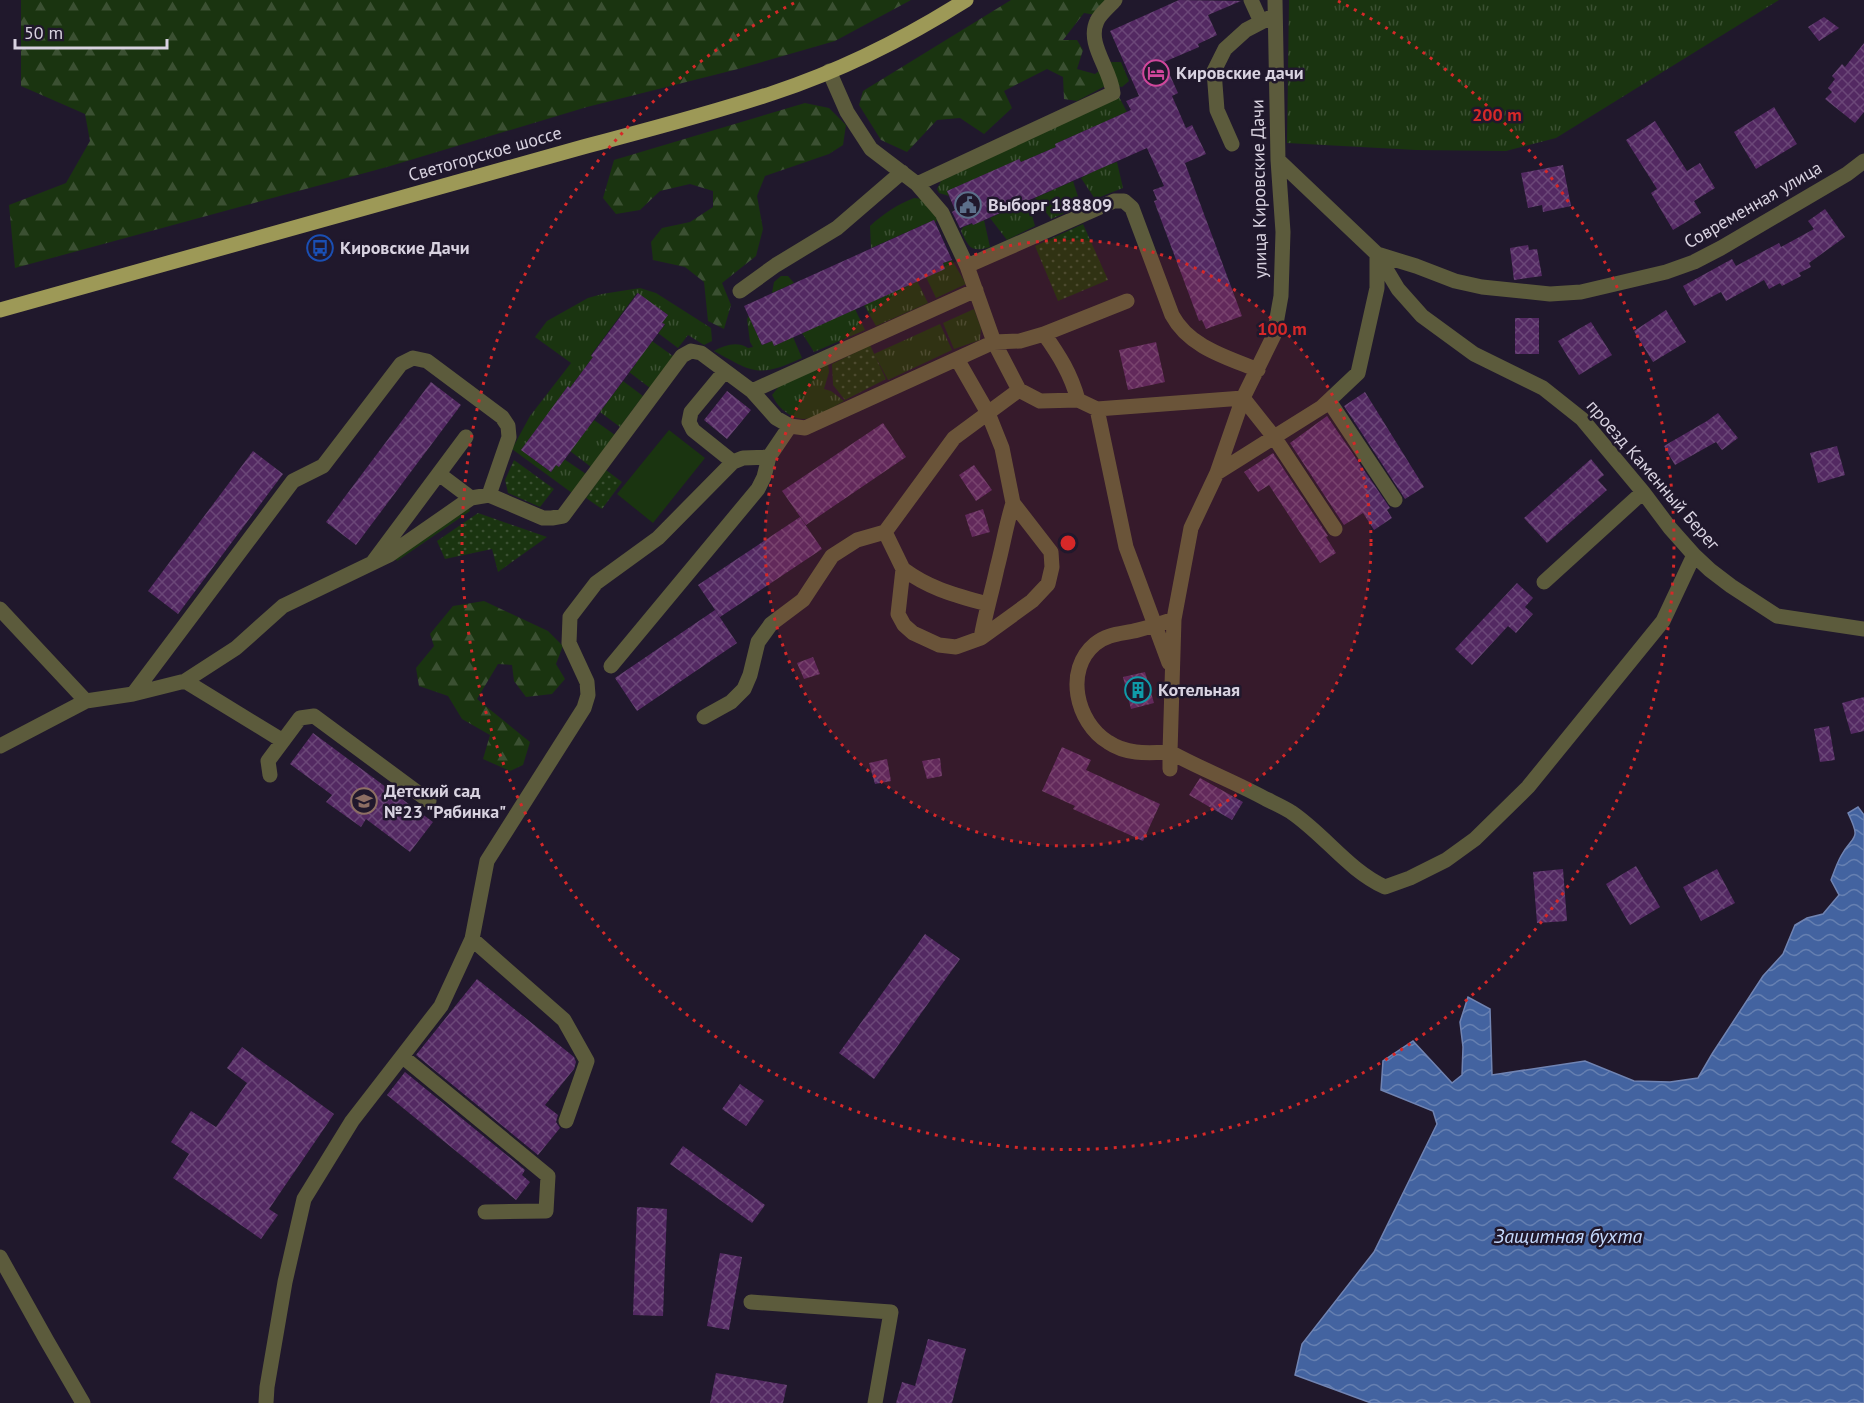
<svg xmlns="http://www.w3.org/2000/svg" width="1864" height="1403" font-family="'PT Sans',sans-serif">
<defs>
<pattern id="grass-tufts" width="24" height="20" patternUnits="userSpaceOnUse" patternTransform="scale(1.5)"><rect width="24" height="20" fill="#1a3410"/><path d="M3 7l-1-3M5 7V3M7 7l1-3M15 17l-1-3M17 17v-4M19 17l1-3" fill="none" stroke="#3b5032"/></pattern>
<pattern id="forest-firs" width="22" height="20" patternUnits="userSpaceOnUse" patternTransform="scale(1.5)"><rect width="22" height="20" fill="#1a3410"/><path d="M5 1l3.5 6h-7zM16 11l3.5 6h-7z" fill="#3b5032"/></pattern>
<pattern id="park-dots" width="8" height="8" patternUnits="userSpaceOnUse" patternTransform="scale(1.5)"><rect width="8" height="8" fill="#1a3410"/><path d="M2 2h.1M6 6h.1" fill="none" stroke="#3b5032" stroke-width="1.8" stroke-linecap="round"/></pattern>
<pattern id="water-waves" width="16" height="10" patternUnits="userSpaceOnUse" patternTransform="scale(1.5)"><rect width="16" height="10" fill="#4363a0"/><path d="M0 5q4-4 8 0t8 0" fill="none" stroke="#6680b1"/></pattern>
<pattern id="building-cross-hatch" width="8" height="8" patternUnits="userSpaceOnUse" patternTransform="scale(1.5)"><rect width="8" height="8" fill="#532962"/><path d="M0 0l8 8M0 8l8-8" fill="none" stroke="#6b4778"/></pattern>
</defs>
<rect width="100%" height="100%" fill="#20182c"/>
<!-- grass -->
<path fill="url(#grass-tufts)" d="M1289,0H1779L1556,138L1506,151L1416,150L1287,143Z
M1118,95L1127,112L1055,144L1056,147L1021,162L1019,160L947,191L949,196L939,193L937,189L941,181Z
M1117,162L1123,188L1095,199L1081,178L1090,173V171Z
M1073,181L1081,206L1051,219L1035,198Z
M914,198L924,199L937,219L935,223L934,220L871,248L870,226C883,214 898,204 914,198Z
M1028,201L1035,226L1007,240L990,218L1001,213L1000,211Z
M984,220L990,247C970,253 969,247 961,231L963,227Z
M952,260L966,284L936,298L926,277L945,269L943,263Z
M781,276H788L794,283L772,293L774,282Z
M917,281L928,303L876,326L864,305Z
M640,288L656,293L711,328L712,341L704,345L688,335L678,348L658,333L665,325L662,323L668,315L637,293L591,355L593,357L570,388L568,387L521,450L551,472L556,465L564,459L586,474L572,493L512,449L530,416L571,363L535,337L547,321L588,298L602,294Z
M855,309L865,330L814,352L802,333Z
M974,309L981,328L980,340L954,349L943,323Z
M749,316L762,345L772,341L793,337L802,358C758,378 754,373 714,351C725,345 737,341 748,348L753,347L750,342L747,319Z
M940,324L952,350L888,380L874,354Z
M652,341L673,356L650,388L629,372L636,364L633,362L644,347L647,349Z
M828,364L829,372L824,389L831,391L844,401C826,411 806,428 787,413C780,408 776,403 772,395L780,385Z
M623,381L643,396L620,427L600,412Z
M594,420L615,435L591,467L570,451Z
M469,508L470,511L397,561L396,559Z"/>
<!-- forest -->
<path fill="url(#forest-firs)" d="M21,0H911L835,41L738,69L587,107L387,167L15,268L9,205L66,183L90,141L85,114L21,86Z
M1011,0H1108L1096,15L1084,13L1063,40H1077L1083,50L1077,69L1095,74L1111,62H1121L1129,81L1122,87L1109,84L1077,101L1064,99L1063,77L1047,69L1004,91L1012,108L984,134L960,118L937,120L907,152L881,140L859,105L863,91Z
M805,103L829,108L846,125L843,145L829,154L765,176L757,196L763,229L756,256L722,283L731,305L724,329L708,321L704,282L685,267L653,260L651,242L662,228L690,222L713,207V191L690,184L660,191L640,210L616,214L603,198L614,160Z
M484,601L548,631L563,646L556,664L565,679L552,694L526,697L514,681L512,665L498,664L477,699L530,742L523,765L510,771L483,759L490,735L462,719L448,696L419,686L416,668L434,646L430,634L453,606Z"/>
<!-- park -->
<path fill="url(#park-dots)" d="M1083,224L1108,280L1058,301L1035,246Z
M870,345L886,379L845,400L833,385L832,364Z
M514,460L554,489L540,507L508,493L505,480Z
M606,470L622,482L602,509L586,498Z
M478,513L547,537L498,572L492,549L445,559L437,541Z"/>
<!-- pitch -->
<path fill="#1a3410" d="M669,430L705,458L653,523L617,494Z"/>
<!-- water -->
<path fill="url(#water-waves)" stroke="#7084b3" stroke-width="1.5" d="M1858,807L1864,815V1403H1371L1295,1375L1302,1344L1374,1252L1437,1124L1433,1111L1381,1090L1383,1061L1413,1041L1452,1083L1462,1075L1463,1047L1460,1022L1468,997L1490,1009L1492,1075L1585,1061L1634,1081L1670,1082L1698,1078L1712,1054L1763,976L1783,954L1795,925L1807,918L1823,914L1839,895L1831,880C1834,872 1837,863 1841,856C1853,834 1862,842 1848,813Z"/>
<!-- building -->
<path fill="url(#building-cross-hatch)" d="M1179,0L1241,1L1208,15L1217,35L1198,44L1199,47L1164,62L1178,93L1172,96L1186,128L1192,125L1206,154L1185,163L1242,316L1206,329L1202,320L1199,321L1154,201L1157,200L1153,190L1164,186L1147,148L973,225L972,223L960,228L952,212L955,210L947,191L1019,159L1021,162L1056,147L1055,144L1131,110L1126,101L1139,96L1110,31Z
M1824,17L1839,28L1819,41L1808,27Z
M1864,43V112L1855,123L1825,99L1832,92L1828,88L1835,79L1832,76L1842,64L1845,67Z
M1774,107L1797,144L1756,169L1734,132Z
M1655,121L1687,171L1700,163L1715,188L1694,201L1701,213L1673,230L1651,193L1657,189L1626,140Z
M1563,165L1571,206L1543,212L1542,205L1528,208L1521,173Z
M1825,209L1845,237L1809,263L1811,267L1799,273L1801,276L1782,286L1780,283L1769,289L1764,280L1726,301L1721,292L1694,306L1683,286L1732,259L1736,266L1779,243L1781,247L1814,229L1808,221Z
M934,220L952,260L943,263L945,269L774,346L772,341L762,345L744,306Z
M1528,245L1529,250L1537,249L1542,276L1514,280L1510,248Z
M638,293L668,315L662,323L665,324L559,467L556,465L551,472L521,450L568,386L570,388L593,357L591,356Z
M1666,310L1686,342L1653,362L1634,331Z
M1515,318H1539V354H1515Z
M1591,322L1612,355L1579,375L1558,341Z
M1156,342L1165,382L1128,390L1119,350Z
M431,382L461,405L356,545L326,522Z
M727,391L751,410L727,439L704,420Z
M1365,392L1424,487L1405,499L1344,406Z
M1718,413L1738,438L1722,450L1716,442L1675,465L1664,446L1707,421Z
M1327,416L1390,508L1387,510L1392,518L1374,530L1363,513L1344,525L1290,443Z
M883,423L906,457L806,525L782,491Z
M1837,446L1845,475L1818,483L1810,453Z
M253,451L283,474L178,614L148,591Z
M1273,453L1328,536L1326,537L1336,553L1320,563L1269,485L1258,492L1244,472Z
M1591,459L1604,475L1598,480L1607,490L1547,543L1524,518Z
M974,465L992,490L976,501L959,475Z
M983,509L990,532L972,537L965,515Z
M800,517L822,549L720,617L698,585Z
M1517,583L1533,598L1525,607L1533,614L1516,633L1508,626L1472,665L1455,649Z
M715,610L737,643L637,711L615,678Z
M813,657L820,674L804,679L797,663Z
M1145,672L1154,703L1131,709L1123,677Z
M1864,697V731L1851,734L1842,703Z
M1829,726L1835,760L1820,762L1814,729Z
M313,733L433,822L410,852L366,819L361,827L326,802L332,795L290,764Z
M1062,747L1091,760L1086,770L1160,804L1143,841L1073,809L1075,806L1042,791Z
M940,758L942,776L927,779L922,761Z
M887,759L891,781L875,784L869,763Z
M1200,778L1243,802L1232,820L1189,795Z
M1636,866L1660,907L1630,925L1606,884Z
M1563,869L1567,921L1537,923L1533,872Z
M1717,869L1735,903L1701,921L1683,887Z
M925,934L960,959L874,1079L839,1053Z
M477,979L574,1057L576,1062L574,1069L545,1105L558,1115L556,1122L560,1128L538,1155L416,1055Z
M242,1047L334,1114L269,1209L278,1215L261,1239L173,1178L189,1154L171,1142L191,1111L216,1127L247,1083L227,1068Z
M405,1072L525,1170L522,1175L530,1182L516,1200L387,1095Z
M740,1084L764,1101L746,1126L722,1109Z
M683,1146L765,1205L752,1223L670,1164Z
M637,1207L667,1209L663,1316L633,1315Z
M720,1253L742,1257L729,1330L707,1326Z
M928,1339L966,1349L952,1403H896L902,1382L915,1386Z
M716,1373L787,1385L783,1403H710Z"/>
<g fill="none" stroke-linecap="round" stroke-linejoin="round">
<!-- minor -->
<path stroke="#5c5b3c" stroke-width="15" d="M1251,0L1261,22
M1275,0L1278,160L1283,232L1281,296L1274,335L1243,398L1217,473L1191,528L1174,619L1170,752C1201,769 1235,782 1266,799C1274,803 1283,807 1291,812C1325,835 1348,870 1385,887L1410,878L1446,860L1475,839L1528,787L1663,621L1694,555
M829,71L847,112L871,149L917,184L942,213L967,266L994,342L1019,390L1040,401L1078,400L1097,409L1243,398L1274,437L1335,529
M1232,144L1217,110L1214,71L1225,49L1246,30L1275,15
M1278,160L1377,254L1398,289L1422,316L1474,354L1543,388L1582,419L1643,492L1670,528L1694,555L1710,570L1731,586L1777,616L1864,629
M917,184L1113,93C1111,69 1086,44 1097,21C1100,14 1110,6 1115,0
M1377,254L1416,266L1455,281L1482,287L1550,294L1581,292L1666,272L1694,262L1721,248L1847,174L1864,161
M967,266L1114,201H1124L1132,208L1172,315C1189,347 1226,357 1258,370
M740,291L776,265L837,228L902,172
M1044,334C1059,355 1071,374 1078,400
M725,371L691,412L689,422L693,430L733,462
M752,391L976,290
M1329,401L1395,500
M1097,409L1126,547L1169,663
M1217,473L1322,407L1358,373L1377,288V254
M439,474L471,498
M885,532L903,569L898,614L904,625L913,633L939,645L956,647L981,638L1032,601L1048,584L1052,567L1051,552L1013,503L1002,448L988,413L957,359
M373,562L466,437
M903,569C930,589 955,595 987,604
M1544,582L1643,492
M0,609L86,701
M981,638C985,614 992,592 997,568C1003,546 1006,525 1013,503
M611,666L758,489L764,477L769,457L790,426
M185,681L283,741
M133,694L293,481L323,466L401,364L413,358L427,361L502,417L508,426L509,437L489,495
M704,717L731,702L744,689L750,675L758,642L771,624L803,600L832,556L857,540L885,532L954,438L1019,390
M0,746L86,701L133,694L185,681L236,648L283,606L389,555L471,498L489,495L543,518H552L563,516L682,356L691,351L701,353L752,391L776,418L790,426L805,428L994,342L1020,341L1044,334L1127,301
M1170,769V752C1148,753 1127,755 1108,742C1076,722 1064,670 1095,644C1108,633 1123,634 1138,630C1150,627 1162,623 1174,619
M270,775L268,761L300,718L314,716L429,801
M472,939L564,1020L587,1061L566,1121
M403,1057L548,1176L546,1211L485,1212
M0,1257L47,1341L83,1403
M751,1302L891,1312L875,1403
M266,1403L267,1387L285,1282L304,1199L352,1121L441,1006L472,939L487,861L584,708L588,695L587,682L569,643L570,617L596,583L658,538L733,462L743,458L769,457"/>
<!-- major -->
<path stroke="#9d9957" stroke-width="15" d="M0,310L583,147C647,130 710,114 773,93C840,71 906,38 966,0"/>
</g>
<!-- distance rings -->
<circle cx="1068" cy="543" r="303" fill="#d62828" fill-opacity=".12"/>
<g fill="none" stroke="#d62828" stroke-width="3" stroke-dasharray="3 6">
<circle cx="1068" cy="543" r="303"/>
<path d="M1338 1A606 606 0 1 1 798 1"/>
</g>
<!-- icons -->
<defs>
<g id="hotel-ring" transform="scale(1.35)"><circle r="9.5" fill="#20182c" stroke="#d1479c" stroke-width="1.5"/><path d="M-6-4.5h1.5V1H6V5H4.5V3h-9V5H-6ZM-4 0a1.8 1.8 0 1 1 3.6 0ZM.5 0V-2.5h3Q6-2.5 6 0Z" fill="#d1479c"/></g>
<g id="civic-ring" transform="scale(1.35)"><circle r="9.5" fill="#20182c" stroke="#5c6f8a" stroke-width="1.5"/><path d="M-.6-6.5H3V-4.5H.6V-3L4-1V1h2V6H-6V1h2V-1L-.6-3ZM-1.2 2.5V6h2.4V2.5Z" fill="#5c6f8a"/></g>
<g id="bus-ring" transform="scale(1.35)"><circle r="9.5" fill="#20182c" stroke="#1a4fb4" stroke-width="1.5"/><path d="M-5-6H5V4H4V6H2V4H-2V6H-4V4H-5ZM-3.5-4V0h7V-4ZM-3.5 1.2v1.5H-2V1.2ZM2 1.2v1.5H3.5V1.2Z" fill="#1a4fb4"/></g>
<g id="building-ring" transform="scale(1.35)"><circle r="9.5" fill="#20182c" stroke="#0f9aa8" stroke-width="1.5"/><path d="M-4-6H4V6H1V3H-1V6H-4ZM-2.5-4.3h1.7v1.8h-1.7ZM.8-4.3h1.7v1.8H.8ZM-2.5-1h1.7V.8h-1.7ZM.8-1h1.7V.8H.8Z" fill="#0f9aa8"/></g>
<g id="school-ring" transform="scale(1.35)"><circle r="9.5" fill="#20182c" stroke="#8d6e63" stroke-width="1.5"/><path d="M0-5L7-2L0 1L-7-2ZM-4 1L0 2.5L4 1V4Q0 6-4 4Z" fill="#8d6e63"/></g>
</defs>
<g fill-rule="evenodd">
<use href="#hotel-ring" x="1156" y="73"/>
<use href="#civic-ring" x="968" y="205"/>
<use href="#bus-ring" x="320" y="248"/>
<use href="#building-ring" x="1138" y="690"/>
<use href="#school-ring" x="364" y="801"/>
</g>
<g text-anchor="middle" stroke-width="5" stroke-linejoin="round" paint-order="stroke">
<!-- poi labels -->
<g font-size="18" font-weight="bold" fill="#d8d2e0" stroke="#20182c" text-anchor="start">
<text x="1176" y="79">Кировские дачи</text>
<text x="988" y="211">Выборг 188809</text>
<text x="340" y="254">Кировские Дачи</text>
<text x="1158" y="696">Котельная</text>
<text x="384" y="797">Детский сад<tspan x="384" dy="21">№23 "Рябинка"</tspan></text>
</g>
<!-- street labels -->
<g font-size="18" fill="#d8d2e0" stroke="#20182c">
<text transform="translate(485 154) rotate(-16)" y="6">Светогорское шоссе</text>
<text transform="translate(1259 189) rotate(-91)" y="6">улица Кировские Дачи</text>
<text transform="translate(1753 205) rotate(-30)" y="6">Современная улица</text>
<text transform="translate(1653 475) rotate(49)" y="6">проезд Каменный Берег</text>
</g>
<!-- water labels -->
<g font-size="20" font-style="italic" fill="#c6dafd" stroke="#20182c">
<text x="1568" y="1243">Защитная бухта</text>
</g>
</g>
<circle cx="1068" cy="543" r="9" fill="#d62828" stroke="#20182c" stroke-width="3"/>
<g font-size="18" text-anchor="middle" font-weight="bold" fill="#d62828" stroke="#20182c" stroke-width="5" stroke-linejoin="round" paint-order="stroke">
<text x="1497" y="121">200 m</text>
<text x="1282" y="335">100 m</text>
</g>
<!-- scale -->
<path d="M15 39v9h152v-9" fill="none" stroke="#d8d2e0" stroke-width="3"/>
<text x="24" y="39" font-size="18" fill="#d8d2e0" stroke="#20182c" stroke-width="4.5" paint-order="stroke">50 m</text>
</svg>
